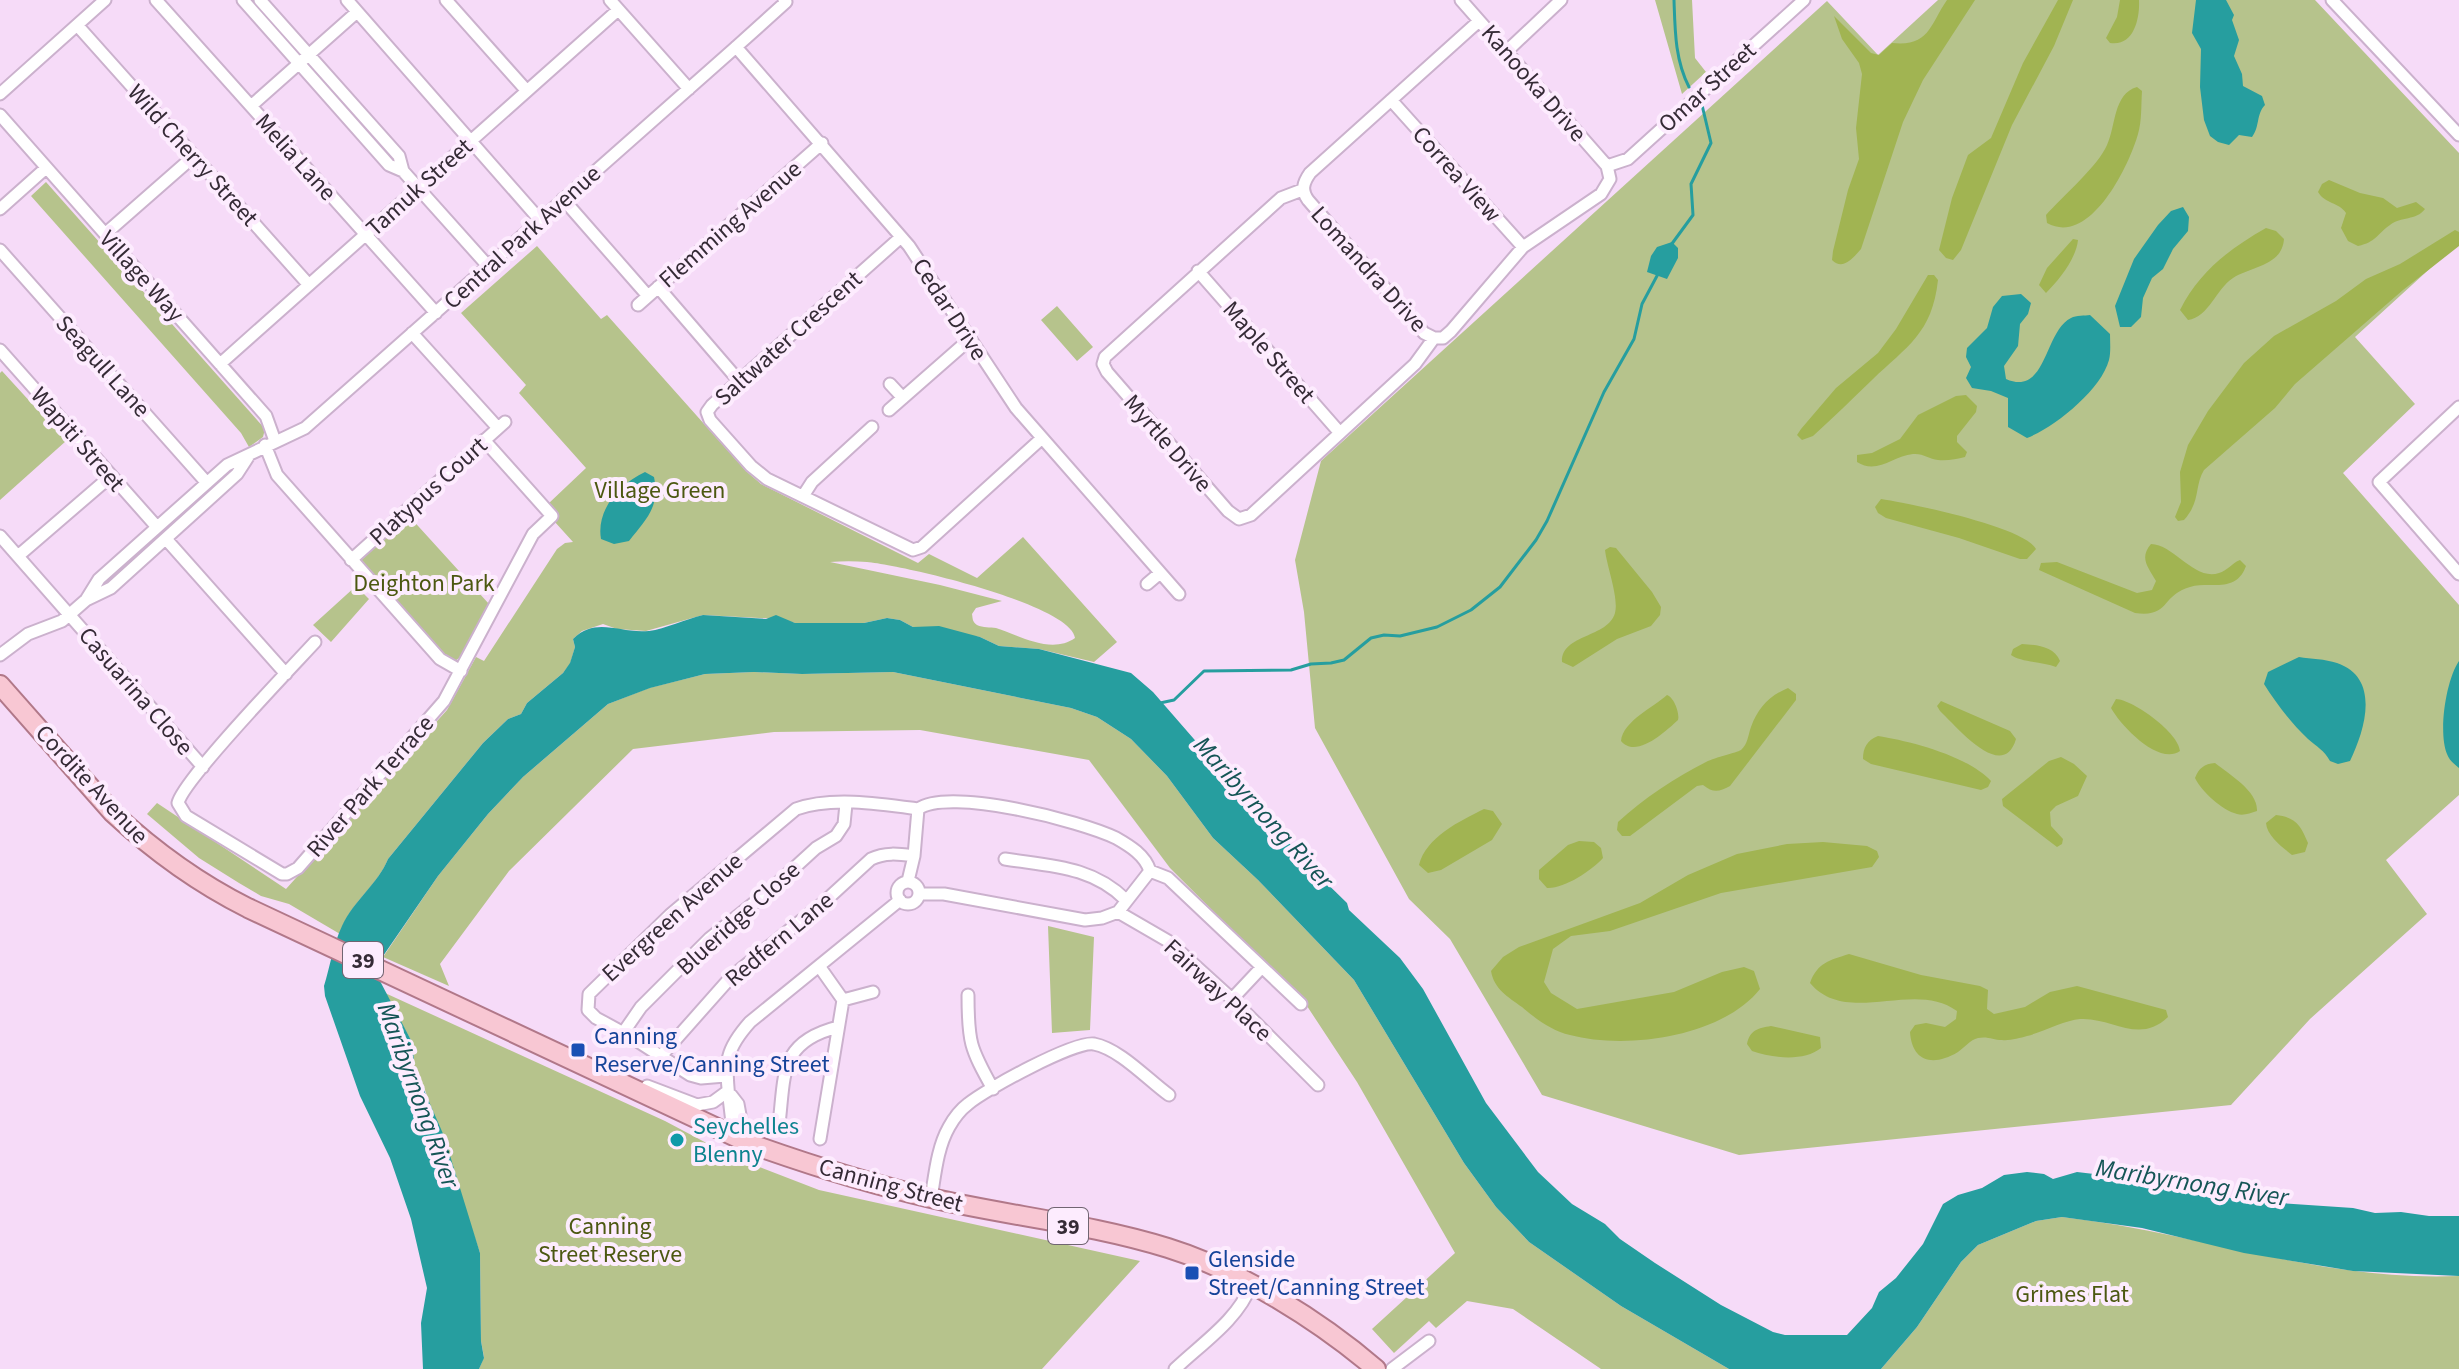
<svg xmlns="http://www.w3.org/2000/svg" width="2459" height="1369" font-family="'Source Sans 3',sans-serif">
<rect width="100%" height="100%" fill="#f6dbf8"/>
<!-- green -->
<path fill="#b6c38c" fill-rule="evenodd" d="M1655,0H1692L1695,58L1706,72L1682,94Z
M1938,0H2315L2459,153V242L2355,337L2415,404L2343,473L2459,605V795L2386,860L2427,914L2310,1019L2231,1105L1739,1155L1542,1095L1450,939L1409,899L1315,728L1304,612L1295,560L1321,461L1827,1L1878,55Z
M46,182L265,429L263,437L249,447L241,433L31,196Z
M537,246L601,319L607,315L746,471L761,484L918,563L929,554L977,578L1023,537L1117,642L1094,662L1039,649L999,646L980,637L913,627L900,620L887,618L864,623H795L781,619L703,615L646,631L617,629L603,624L582,631L573,639L575,647L570,664L563,673L527,703L521,714L508,719L483,743L388,859C377,887 348,904 340,934L289,904L261,896L239,883L199,858L147,814L157,803L286,889L447,710L476,657L484,661L557,549L565,543L573,542L554,521L559,516L548,504L586,468L519,393L526,385L461,313ZM830,562C842,561 855,561 867,562C901,565 1071,604 1075,638C1051,655 1019,635 996,628C990,627 983,628 977,625C972,621 973,620 972,614L976,608L1002,601L940,585Z
M1057,306L1093,347L1077,361L1041,320Z
M2,371L66,441L0,500V373Z
M409,516L489,604L463,655L455,661L446,656L359,561Z
M356,586L369,599L331,642L313,625Z
M754,672L802,674L893,672L1071,708L1097,717L1131,739L1167,776L1213,838L1258,880L1354,980L1464,1163L1496,1207L1529,1242L1621,1306L1729,1369H1601L1513,1309L1467,1301L1436,1328L1429,1321L1394,1353L1372,1329L1455,1253L1357,1082L1305,1003L1170,868L1089,760L920,730L774,732L633,749L509,871L440,964L449,986L383,957L438,876L488,814L523,777L608,704L649,688L705,674Z
M1048,926L1094,937L1090,1030L1052,1033Z
M385,993L665,1121L731,1156L819,1190L1140,1261L1042,1369H479L484,1357L481,1341L480,1253L425,1090L414,1067L413,1044Z
M2062,1217C2195,1232 2324,1282 2459,1276V1369H1881L1917,1327L1961,1262L1978,1245L2036,1221Z"/>
<!-- forest -->
<path fill="#a1b452" d="M1947,0H1975L1923,80L1903,122L1861,249C1853,258 1843,271 1832,260L1833,251L1848,190L1859,159L1856,128L1862,74L1859,63L1842,39L1834,16L1871,53L1879,55L1892,43C1930,47 1930,24 1947,0Z
M2058,0H2073L2054,46L2012,125L1961,250L1953,260L1946,258L1939,250L1952,198L1968,155L1991,138L2023,63Z
M2120,0H2139C2140,18 2134,47 2110,43L2106,38L2117,17Z
M2137,87L2142,91C2141,105 2142,121 2138,134C2129,166 2090,247 2047,223L2046,215C2063,196 2098,166 2107,145C2116,126 2113,94 2137,87Z
M2329,180L2360,193L2383,198L2397,208L2416,202L2425,209C2416,221 2401,216 2390,225C2376,235 2376,242 2358,246L2348,241L2341,228L2346,213C2339,202 2325,204 2318,192L2322,184Z
M2266,228L2276,231L2284,239C2282,266 2252,266 2233,278C2216,289 2209,317 2188,320L2180,310C2199,272 2229,249 2266,228Z
M2455,230L2459,232V246L2403,290L2295,384L2275,408L2204,470C2194,487 2201,501 2184,520L2178,521L2175,517L2181,502L2180,472L2188,445L2208,411L2244,363L2274,336L2336,301L2366,279L2400,264Z
M2073,239L2078,240C2076,259 2059,280 2046,293L2039,285L2047,268Z
M1928,275H1934L1938,280C1932,334 1907,346 1872,380C1852,399 1833,418 1813,436L1802,440L1797,435L1801,429L1836,388L1878,353L1896,329Z
M1966,395L1977,406L1976,412L1957,436V442L1967,452L1965,457C1957,459 1947,461 1938,460C1929,459 1923,453 1913,454C1893,456 1877,475 1857,462V455L1872,453L1900,439L1918,415L1956,396Z
M1881,499C1909,503 2025,527 2036,549L2027,559H2020L1959,538L1886,518L1878,513L1875,507Z
M2151,544C2175,545 2194,581 2219,573C2227,571 2232,563 2240,560L2246,566C2236,594 2210,581 2190,587C2161,595 2170,618 2135,613L2039,570L2041,563L2057,562L2137,593L2152,590L2156,581C2148,567 2139,558 2151,544Z
M1610,547L1616,548L1652,592L1661,607L1660,615L1651,626L1617,639L1573,667L1562,662C1561,634 1608,638 1615,613C1619,598 1607,567 1605,550Z
M2022,644C2036,645 2054,646 2060,661L2056,667C2043,662 2020,662 2011,655L2013,649Z
M1788,688L1796,694V700L1730,786C1719,792 1713,793 1703,785L1697,786L1630,836H1622L1617,830L1618,822C1643,799 1676,777 1706,762C1716,757 1736,753 1741,750C1748,744 1748,735 1751,727C1758,708 1769,696 1788,688Z
M1667,695C1674,697 1680,714 1678,720C1665,732 1636,759 1621,741C1623,721 1654,707 1667,695Z
M2116,699C2134,700 2179,733 2180,751C2159,766 2121,726 2111,708Z
M1941,701L2010,731L2016,739C2003,783 1957,727 1940,711L1937,706Z
M1878,736C1910,741 1968,756 1991,781L1988,787L1981,790L1871,764L1863,759C1863,748 1867,740 1878,736Z
M2061,757L2074,764L2087,776L2078,796L2056,806L2050,812L2051,826L2063,839L2062,844L2057,847L2003,806L2002,799L2049,761Z
M2215,763C2230,775 2258,791 2257,811C2250,813 2244,816 2237,814C2222,810 2202,792 2195,778C2199,768 2204,764 2215,763Z
M1484,809L1493,811L1502,824L1492,840L1441,870L1428,873L1419,865C1426,837 1460,821 1484,809Z
M2276,815C2296,817 2301,826 2308,843L2305,852L2292,855C2282,847 2267,836 2266,823Z
M1579,841L1594,842L1601,848L1603,858C1591,871 1564,889 1547,888L1539,879V870L1568,845Z
M1823,842L1867,846L1877,851L1879,857L1872,867L1721,893L1610,931L1571,936L1553,949L1544,982L1551,993L1577,1009L1674,992L1722,972L1744,967L1754,971L1760,989C1722,1037 1626,1050 1570,1035C1552,1031 1536,1019 1522,1007C1508,997 1494,989 1491,971L1503,957L1519,947L1640,903L1688,875L1737,854L1787,844Z
M1849,954L1921,975L1980,986L1988,990L1987,1009L1994,1014L2025,1007L2050,992L2077,986L2166,1010L2168,1017C2139,1045 2112,1017 2080,1019C2065,1020 2043,1032 2027,1036C2020,1038 2009,1041 2002,1040C1993,1040 1988,1036 1978,1038C1970,1040 1965,1047 1958,1052C1933,1067 1912,1062 1910,1032L1915,1025L1926,1023L1945,1027L1956,1019L1957,1011C1914,979 1847,1027 1810,983C1817,963 1830,960 1849,954Z
M1771,1026L1820,1037L1821,1048C1804,1062 1772,1058 1752,1051L1747,1044C1750,1030 1758,1028 1771,1026Z"/>
<!-- water -->
<path fill="#269e9f" d="M2196,0H2226L2234,15L2232,20L2239,40L2234,56L2242,74L2243,86L2262,96L2265,105C2256,114 2260,127 2252,137L2239,135L2229,145L2218,142L2210,136L2204,120L2200,87L2201,49L2192,33Z
M2183,207L2189,217L2188,231L2173,249L2163,269L2152,278L2143,298L2141,317L2131,327H2120L2115,306L2134,259L2158,225L2171,211Z
M1672,242L1678,248V258L1667,279L1647,272L1651,256L1657,247Z
M2021,294L2031,303L2028,314L2020,324L2018,346L2004,366L2006,379C2047,397 2044,331 2071,318C2076,315 2085,316 2090,315L2110,334C2110,342 2111,352 2109,360C2101,390 2055,427 2027,438L2008,427V398L1991,391L1972,388L1966,378L1971,367L1966,357L1967,348L1987,328L1993,307L2002,296Z
M645,472L654,477C660,507 647,518 629,541L614,544L601,539C596,510 619,484 645,472Z
M703,615L766,619L776,615L795,623H864L887,618L900,620L913,627L939,626L980,637L999,646L1039,649L1131,673L1153,692L1267,823L1303,856L1306,863L1347,903L1349,910L1400,958L1423,989L1486,1103L1538,1172L1572,1204L1605,1224L1620,1239L1655,1263L1721,1305L1773,1332L1785,1335H1847L1872,1308L1879,1292L1896,1278L1923,1244L1943,1204L1958,1195L1982,1188L2004,1175L2027,1172L2044,1174L2053,1179L2077,1172L2128,1178L2140,1175L2209,1191L2236,1200L2353,1208L2375,1213L2401,1212L2429,1216H2459V1276L2353,1271L2244,1253L2142,1228L2062,1217L2036,1221L1978,1245L1961,1262L1917,1327L1881,1369H1729L1621,1306L1529,1242L1496,1207L1464,1163L1354,980L1258,880L1213,838L1167,776L1131,739L1097,717L1071,708L893,672L802,674L754,672L705,674L650,688L608,704L523,777L488,814L438,876L381,959L379,969L380,981L413,1044L414,1067L444,1136L480,1253L481,1341L484,1358L479,1369H423L421,1323L427,1288L411,1219L390,1158L360,1096L325,996L324,986C330,967 333,945 342,926C353,901 378,884 388,859L483,743L508,719L521,714L527,703L563,673L570,663L575,647L573,639C597,616 619,634 649,631C665,629 686,619 703,615Z
M2299,657C2311,659 2325,659 2337,663C2381,678 2365,730 2350,761L2338,764L2330,761C2324,750 2317,747 2308,739C2291,723 2276,703 2264,684L2268,672Z
M2459,661V768C2454,764 2449,760 2447,754C2438,732 2446,680 2459,661Z"/>
<g fill="none" stroke-linecap="round" stroke-linejoin="round">
<!-- stream -->
<path stroke="#269e9f" stroke-width="3" d="M1674,0C1675,30 1675,60 1689,87
M1671,245L1693,215L1691,184L1711,143L1702,105
M1160,703L1174,700L1204,671L1291,670L1311,664L1331,663L1344,660L1371,638L1384,635L1400,636L1437,627L1471,610L1500,587L1536,540L1547,521L1604,392L1634,339L1642,304L1658,274"/>
<!-- minor casing -->
<g stroke="#cbb1cd" stroke-width="15">
<path id="minor" d="M156,0L436,313
M243,0L389,165L403,171
M260,0L399,156L403,171L488,266
M347,0L540,220
M446,0L527,91
M610,0L689,89
M1461,0L1607,166L1610,179L1601,194L1523,247L1451,331L1443,338H1434L1424,333L1308,200C1301,190 1303,183 1310,173L1479,21
M2332,0L2459,135
M77,25L309,285
M736,47L909,246L1016,408L1179,594
M1507,51L1561,0
M0,94L105,0
M1391,100L1523,247
M251,106L357,12
M0,115L266,416L275,441
M1607,166L1628,159L1804,0
M1302,190L1281,198L1105,357L1103,364L1107,372L1228,511L1239,519L1251,515L1415,364L1434,338
M563,199L648,296
M0,209L46,168
M105,234L194,156
M901,237L712,405L707,412L710,420L751,466L767,479L913,550L922,547L1041,439
M0,250L207,483
M1198,271L1340,433
M658,287L739,381
M638,305L822,143
M412,333L498,428
M0,350L157,527
M220,364L618,10
M890,384L903,398
M2459,407L2379,482L2459,574
M889,410L970,339
M265,445L277,475L440,659L461,671
M803,496L812,482L872,427
M0,536L203,767
M166,539L286,674
M18,556L111,476
M351,560L505,422
M1147,584L1160,573
M86,600L99,579L227,465L305,428L736,47L786,2L784,0
M315,642C292,667 183,780 178,803L186,816L282,874H287L298,868L444,701L533,534L552,516L484,440
M0,655L28,634L62,621L86,600L111,588L237,474L248,457
M918,809C949,787 1081,821 1116,838C1130,846 1145,855 1150,871L1118,912
M1005,859C1050,866 1092,866 1126,900
M1150,871L1168,878L1301,1004
M908,881L914,856L918,809
M897 893a11 11 0 1 1 22 0a11 11 0 1 1-22 0Z
M920,894H944L1085,920L1102,918L1118,912L1168,941L1232,999L1318,1085
M819,966L843,1000L820,1139
M968,995C968,1042 970,1048 993,1089
M1232,999L1262,967
M843,1000L873,992
M623,1033L641,1007L710,938L769,891L816,848L836,836L844,824L846,804
M661,1056L731,977L823,903L871,859C885,852 899,854 914,856
M725,1076L701,1078L690,1075L631,1037L596,1018L588,1010L589,994L670,915L796,809C831,796 882,804 918,809
M647,1086L697,1105L713,1102L728,1091
M731,1095L738,1104L745,1142
M779,1124C785,1074 779,1042 838,1027
M735,1136C731,1123 731,1111 729,1098C725,1062 725,1050 750,1022L900,900
M931,1198C935,1175 937,1148 949,1127C954,1118 960,1110 968,1104C986,1089 1074,1041 1094,1044C1120,1049 1148,1080 1169,1095
M1175,1369C1201,1344 1238,1320 1251,1285
M1392,1369L1429,1341"/>
</g>
<!-- primary casing -->
<g stroke="#b17889" stroke-width="22">
<path id="primary" d="M0,685L113,813C154,851 198,883 248,908L751,1144C810,1165 870,1184 931,1198C1009,1216 1091,1224 1168,1248C1239,1270 1320,1321 1376,1369"/>
</g>
<!-- minor -->
<use href="#minor" stroke="#fff" stroke-width="11"/>
<!-- primary -->
<use href="#primary" stroke="#f8c7d3" stroke-width="18"/>
</g>
<!-- markers -->
<g fill="#1a4fb4" stroke="#fdecfe" stroke-width="3">
<rect x="570" y="1042" width="16" height="16" rx="4"/>
<rect x="1184" y="1265" width="16" height="16" rx="4"/>
</g>
<circle fill="#0f9aa8" stroke="#fdecfe" stroke-width="3" cx="677" cy="1140" r="8"/>
<g text-anchor="middle" stroke-width="8" stroke-linejoin="round" paint-order="stroke">
<!-- shield labels -->
<g fill="#fdecfe" stroke="#716572" stroke-width="2">
<rect x="343" y="942" width="40" height="36" rx="6"/>
<rect x="1048" y="1208" width="40" height="36" rx="6"/>
</g>
<g font-size="22" font-weight="bold" fill="#352b36">
<text x="363" y="968">39</text>
<text x="1068" y="1234">39</text>
</g>
<!-- street labels -->
<g font-size="24" fill="#352b36" stroke="#fdecfe">
<text transform="translate(1534 83) rotate(49)" y="8">Kanooka Drive</text>
<text transform="translate(1707 87) rotate(-42)" y="8">Omar Street</text>
<text transform="translate(193 155) rotate(48)" y="8">Wild Cherry Street</text>
<text transform="translate(296 157) rotate(48)" y="8">Melia Lane</text>
<text transform="translate(1457 174) rotate(48)" y="8">Correa View</text>
<text transform="translate(419 187) rotate(-42)" y="8">Tamuk Street</text>
<text transform="translate(730 224) rotate(-41)" y="8">Flemming Avenue</text>
<text transform="translate(522 237) rotate(-42)" y="8">Central Park Avenue</text>
<text transform="translate(1369 269) rotate(48)" y="8">Lomandra Drive</text>
<text transform="translate(142 276) rotate(48)" y="8">Village Way</text>
<text transform="translate(950 309) rotate(57)" y="8">Cedar Drive</text>
<text transform="translate(788 338) rotate(-42)" y="8">Saltwater Crescent</text>
<text transform="translate(1269 352) rotate(49)" y="8">Maple Street</text>
<text transform="translate(103 366) rotate(48)" y="8">Seagull Lane</text>
<text transform="translate(78 439) rotate(49)" y="8">Wapiti Street</text>
<text transform="translate(1168 443) rotate(49)" y="8">Myrtle Drive</text>
<text transform="translate(428 491) rotate(-42)" y="8">Platypus Court</text>
<text transform="translate(136 691) rotate(49)" y="8">Casuarina Close</text>
<text transform="translate(92 784) rotate(47)" y="8">Cordite Avenue</text>
<text transform="translate(370 786) rotate(-49)" y="8">River Park Terrace</text>
<text transform="translate(672 917) rotate(-42)" y="8">Evergreen Avenue</text>
<text transform="translate(738 918) rotate(-42)" y="8">Blueridge Close</text>
<text transform="translate(779 939) rotate(-40)" y="8">Redfern Lane</text>
<text transform="translate(1218 990) rotate(43)" y="8">Fairway Place</text>
<text transform="translate(891 1185) rotate(15)" y="8">Canning Street</text>
</g>
<!-- park labels -->
<g font-size="24" fill="#4c5811" stroke="#fdecfe">
<text x="660" y="498">Village Green</text>
<text x="424" y="591">Deighton Park</text>
<text x="610" y="1234">Canning<tspan x="610" dy="28">Street Reserve</tspan></text>
<text x="2072" y="1302">Grimes Flat</text>
</g>
<!-- transit labels -->
<g font-size="24" fill="#164399" stroke="#fdecfe" text-anchor="start">
<text x="594" y="1044">Canning<tspan x="594" dy="28">Reserve/Canning Street</tspan></text>
<text x="1208" y="1267">Glenside<tspan x="1208" dy="28">Street/Canning Street</tspan></text>
</g>
<!-- culture labels -->
<g font-size="24" fill="#0d838f" stroke="#fdecfe" text-anchor="start">
<text x="693" y="1134">Seychelles<tspan x="693" dy="28">Blenny</tspan></text>
</g>
<!-- water labels -->
<g font-size="26" font-style="italic" fill="#155556" stroke="#fdecfe">
<text transform="translate(1264 812) rotate(48)" y="9">Maribyrnong River</text>
<text transform="translate(419 1095) rotate(70)" y="9">Maribyrnong River</text>
<text transform="translate(2192 1182) rotate(9)" y="9">Maribyrnong River</text>
</g>
</g>
</svg>
